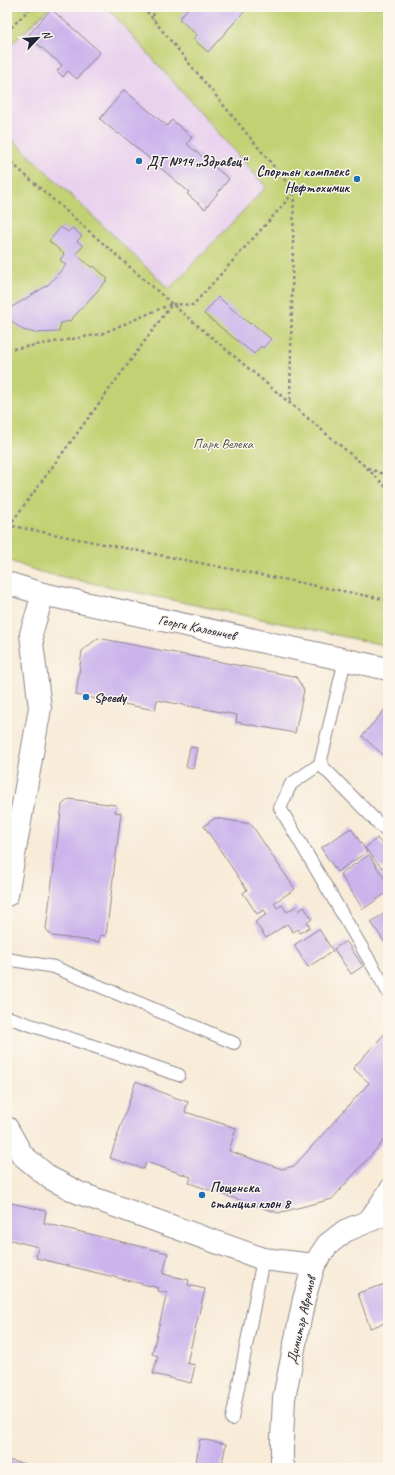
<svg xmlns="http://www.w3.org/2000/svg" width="395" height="1475" font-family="Caveat,sans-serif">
<rect width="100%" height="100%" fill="#fbf7ec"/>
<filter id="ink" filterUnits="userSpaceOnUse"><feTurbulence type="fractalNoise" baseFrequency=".025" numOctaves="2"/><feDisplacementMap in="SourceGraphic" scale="8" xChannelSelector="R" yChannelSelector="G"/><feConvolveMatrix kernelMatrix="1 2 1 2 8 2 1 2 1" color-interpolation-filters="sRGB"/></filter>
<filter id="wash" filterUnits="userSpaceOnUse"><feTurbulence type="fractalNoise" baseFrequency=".012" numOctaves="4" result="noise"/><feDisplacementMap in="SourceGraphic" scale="16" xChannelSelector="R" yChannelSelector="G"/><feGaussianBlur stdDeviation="0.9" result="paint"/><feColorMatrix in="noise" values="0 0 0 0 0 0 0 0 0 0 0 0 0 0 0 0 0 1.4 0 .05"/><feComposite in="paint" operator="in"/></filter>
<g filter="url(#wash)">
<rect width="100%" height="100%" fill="#f8ebd8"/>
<!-- built -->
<path fill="#e9d2ee" d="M50,7H107L267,187L168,289L7,134V49Z"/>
<!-- green -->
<path fill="#c2d173" stroke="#727a57" d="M7,7H50L7,49Z
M107,7H388V646L40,572L7,560V134L169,289L266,187Z"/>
<g id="blocks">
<!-- building -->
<path fill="#cbb4ec" d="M189,7H248L208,52L193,39L197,35L179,19Z
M51,9L100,52L77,79L68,71L63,77L57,71L62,65L28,36Z
M124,90L167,126L172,120L192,137L187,144L229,179L205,209L187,194L189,192L119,133L118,134L100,119Z
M61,227L68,232L72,228L82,236L77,241L83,246L76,254L92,268L94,266L108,279L70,321L61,323L59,332L35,333L23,330L7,318V310L48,285L66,265L60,260L64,254L49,241Z
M218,297L250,324L252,323L271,339L263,348L261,346L254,354L204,314Z
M98,638L293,676L296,677L304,690L295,733L236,722L237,715L157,700L155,710L76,695L82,651Z
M388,706V759L362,736Z
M190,747L197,748L193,768L186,767Z
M69,799L116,805L115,812L121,813L106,936L100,935L99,942L52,936L46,929L62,805Z
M215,818L251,824L295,889L274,903L277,908L282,905L287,912L296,906L299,911L304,907L312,919L307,923L310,927L300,933L298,929L293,932L287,924L266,938L255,922L267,914L264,910L257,914L243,893L247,890L204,826Z
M351,828L367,852L337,872L321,848Z
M377,838L388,852V864L382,868L365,848Z
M369,855L388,884V892L363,909L340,874Z
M388,911V947L371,922Z
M319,929L333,951L308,967L294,945Z
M346,941L363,966L351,974L334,949Z
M388,1030V1136L332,1199L278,1213L189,1183L191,1177L146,1162L144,1169L110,1158L136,1081L168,1095L188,1102L185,1112L236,1128L229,1151L282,1169L294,1166L369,1083L353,1068Z
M7,1202L46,1211L44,1223L168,1253L163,1274L189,1280L188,1285L205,1289L187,1363L195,1365L191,1383L153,1374L158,1356L152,1354L167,1293L158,1291L159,1288L36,1258L38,1247L7,1239Z
M388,1283V1322L370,1328L358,1293Z
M200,1439L226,1444L221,1468H195Z
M7,1460L40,1467V1468H7Z"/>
</g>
</g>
<g filter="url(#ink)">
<use href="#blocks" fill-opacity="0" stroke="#8d868a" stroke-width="1"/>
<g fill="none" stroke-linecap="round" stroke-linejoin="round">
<!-- lane casing -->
<g stroke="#8d868a" stroke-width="14">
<path id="lane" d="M320,764L345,660
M388,833L320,764L291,784L280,808L388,992
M7,959L54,967L234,1043
M7,1017L179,1075
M363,1221L388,1185
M232,1419L263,1259"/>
</g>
<!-- street casing -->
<g stroke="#8d868a" stroke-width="24">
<path id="street" d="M7,895L40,708L31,634L43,594
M7,1128L22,1155L50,1178L79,1193L263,1259L314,1265"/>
</g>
<!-- secondary casing -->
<g stroke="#8d868a" stroke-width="24">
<path id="secondary" d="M7,583L43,594L388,669
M284,1468L282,1462V1438L284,1398L304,1299L314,1265L327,1245L345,1231L388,1213"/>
</g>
<!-- path -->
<path stroke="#8d868a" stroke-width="2.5" stroke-dasharray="3 3" stroke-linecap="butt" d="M143,7L294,191L290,401
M153,7L154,20
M7,32L31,7
M7,159L172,304L367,468L388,489
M7,350L101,334L171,304
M368,468L388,476
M7,525L388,600
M9,526L172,304L193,305L276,213L294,192"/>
<!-- lane -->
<use href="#lane" stroke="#fff" stroke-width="12"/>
<!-- street -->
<use href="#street" stroke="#fff" stroke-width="22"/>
<!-- secondary -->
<use href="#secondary" stroke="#fff" stroke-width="22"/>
</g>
</g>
<!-- markers -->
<g fill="#1f6fb2" stroke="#fbf7ec" stroke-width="1.5">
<circle cx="139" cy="161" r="4"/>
<circle cx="357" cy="179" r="4"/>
<circle cx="86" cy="697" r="4"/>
<circle cx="202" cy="1195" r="4"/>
</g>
<g text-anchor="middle" stroke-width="3" stroke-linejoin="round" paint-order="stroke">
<!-- poi labels -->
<g font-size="14" font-weight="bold" fill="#22223b" stroke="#fbf7ec" text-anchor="start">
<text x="147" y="166">ДГ №14 „Здравец“</text>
<text x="349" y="176" text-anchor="end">Спортен комплекс<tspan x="349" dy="16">Нефтохимик</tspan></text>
<text x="94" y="702">Speedy</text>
<text x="210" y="1192">Пощенска<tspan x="210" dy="16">станция клон 8</tspan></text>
</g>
<!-- park labels -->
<g font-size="14" fill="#52574c" stroke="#fbf7ec">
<text x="223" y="448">Парк Велека</text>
</g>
<!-- street labels -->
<g font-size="14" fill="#22223b" stroke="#fbf7ec">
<text transform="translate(197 627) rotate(12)" y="5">Георги Калоянчев</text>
<text transform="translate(301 1320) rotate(-77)" y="5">Димитър Аврамов</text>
</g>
</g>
<!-- margin -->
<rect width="395" height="1475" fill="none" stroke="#fbf7ec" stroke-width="24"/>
<!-- north arrow -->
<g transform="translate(38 38) rotate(65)" stroke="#fbf7ec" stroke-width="3" paint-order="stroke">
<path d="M0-3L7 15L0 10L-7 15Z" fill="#22223b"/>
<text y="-6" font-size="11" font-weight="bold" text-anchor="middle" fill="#22223b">N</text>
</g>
</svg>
